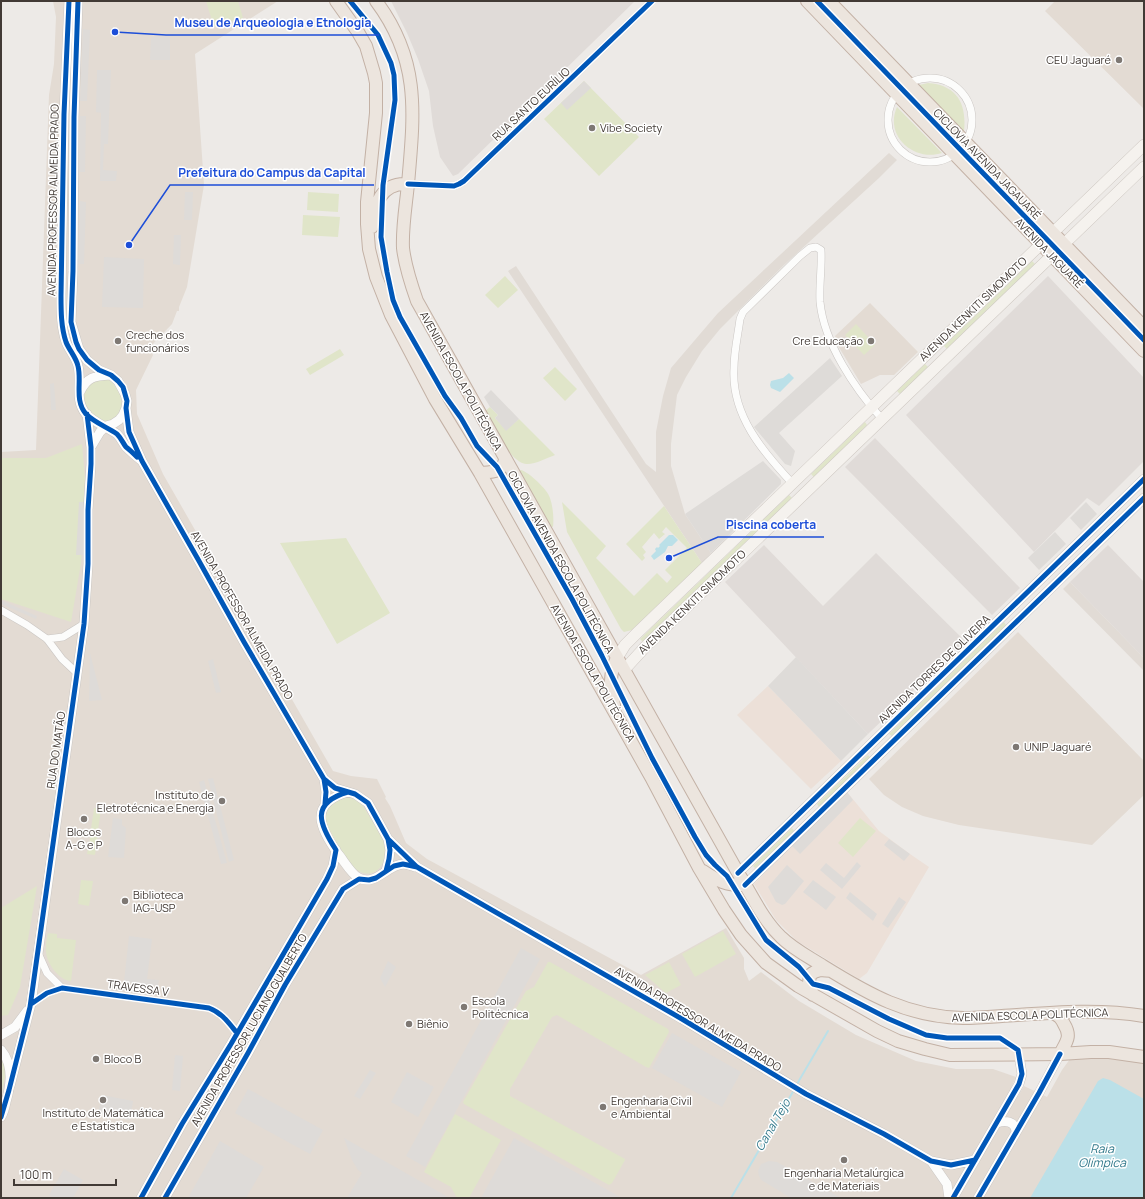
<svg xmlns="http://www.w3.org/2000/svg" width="1145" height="1199" font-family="Manrope,sans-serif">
<rect width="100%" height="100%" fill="#edeae7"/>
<!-- residential -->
<path fill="#e1dbd5" d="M889,153L897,160L879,178L784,265L720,329L702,351L686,377L677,395L671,444V466L685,514L711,553L702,563L508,271L516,266L646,464L656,472V432L663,396L671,368L718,313Z
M1070,582L1144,658V671L1063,589Z"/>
<!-- commercial -->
<path fill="#ece0d8" d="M768,686L841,761L811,789L737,715Z
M847,792L879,831L910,854L929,867L867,973L859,979L797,941L776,920L754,884Z"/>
<!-- industrial -->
<path fill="#e0dbd8" d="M391,1H635L458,174L453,176L440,157L433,126L429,91L418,59L407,33Z
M1048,276L1144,378V461L1099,506L1087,498L1034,552L906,415Z
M875,438L1020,588L992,615L845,467Z
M764,545L823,606L876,553L965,641L868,734L725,582Z
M1108,545L1144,582V658L1070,582Z"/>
<!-- education -->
<path fill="#e3dbd3" d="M53,1H278L195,54L204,185L187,287L179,307V311H177L172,324L149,348L153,355L136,390L137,414L163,474L333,771L351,776L377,779L386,797L385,798L390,806L406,843L427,859L641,975L726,928L744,958V969L749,981L761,972L799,1001L856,1035L916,1061L956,1069H993L1016,1077L1010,1091L1018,1096L1024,1086L1047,1097L1062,1070L1070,1059L1103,1058L1136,1062L1144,1064V1198H1V452L36,450L49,95L54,64L56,17Z
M1055,1H1144V109L1045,11Z
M870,303L918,352L894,375H880L861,384L837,344L835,336Z
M1018,632L1144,761V795L1092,845L959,825L923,816L902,807L884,795L869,779Z"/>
<!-- green -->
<path fill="#e0e5c9" d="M206,1H238L243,18L214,27Z
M584,81L639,137L599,176L544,119Z
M928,83C957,85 967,104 964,131H963L919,85Z
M897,107L942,153C914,162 884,136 897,107Z
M308,192L339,194L338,212L307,210Z
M303,215L340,217L338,237L302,235Z
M1032,261L1035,264L947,349L944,346Z
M505,276L518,290L498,308L485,295Z
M856,324L875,345L864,355L845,335Z
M340,349L344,355L310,375L306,369Z
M925,364L928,367L900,394L897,391Z
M555,367L577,389L565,401L543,378Z
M104,378C120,383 128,407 115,419C112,422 107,422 103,422C88,411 80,404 86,384Z
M490,407L498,415L495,418L506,430L519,419L555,455C547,458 534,465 526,464C510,462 491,425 484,412Z
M865,422L867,425L814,477L811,474Z
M82,444L85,479L81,563L71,622L1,599V458H46Z
M521,470C529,472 548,490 550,498C553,507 554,518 553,527L550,526L519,471Z
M789,495L792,498L643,642L640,639Z
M562,502L606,546L596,558L634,596L657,573L667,583L672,577L665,570L687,548L666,527L662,532L665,534L659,539L654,533L642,547L646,552L643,555L645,558L642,561L626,544L664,506L702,563L632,630L624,632L621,629L567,532Z
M346,538L390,613L337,644L280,543Z
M1004,622L1006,625L892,736L889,734Z
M868,755L870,757L819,807L817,804Z
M343,797L355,799L362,804L384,841C391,858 377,883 357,870C344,861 334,837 326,823L325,816L329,805Z
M94,808L101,809L98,830L91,829Z
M860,818L876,831L853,857L838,843Z
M792,828L794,831L755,868L753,866Z
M91,833L98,834L95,855L87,854Z
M81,880L93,881L89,906L78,904Z
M37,886L20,987L8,1015L1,1016V908Z
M723,931L736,954L695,977L682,954Z
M48,933L57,934V938L76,940L71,981C58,980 47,963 46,952C45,946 47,938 48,933Z
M548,962H550L668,1029L669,1032L649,1068L646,1067L557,1015L552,1017L510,1089V1096L625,1159V1160L612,1183L609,1185L464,1104L463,1102L526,991L534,987Z
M669,962L681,985L666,993L645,975Z
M1,1057L6,1071L1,1098Z
M455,1114L501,1140L469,1198H457L451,1187L424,1172Z"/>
<!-- parking -->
<path fill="#dedbd8" d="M83,29L90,30L87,101H80Z
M151,37H170V60H150Z
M97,70H111L108,144H104L103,170L117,171L116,181H100L101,113L96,112Z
M584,81L591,88L567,110L561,103Z
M80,116H86L85,172H79Z
M185,192H193L192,220H184Z
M80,201L86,202L84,264H78Z
M174,235H181L180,265L173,264Z
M104,257L144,259L143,308L102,307Z
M830,358L842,376L779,433L795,451L791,466L785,464L754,427Z
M54,383L56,410H51L50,384Z
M491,390L519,419L506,431L495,418L498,415L490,407L484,397Z
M763,461L781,480V484L711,553L685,514Z
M79,502H86L83,555H76Z
M1086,502L1097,514L1081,530L1070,518Z
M1055,532L1066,544L1039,570L1028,558Z
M1,600L37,616L36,619L1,604Z
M90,653L102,700L89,701Z
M796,657L868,734L841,761L768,686Z
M213,659L221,692L216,693L208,661Z
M213,778L234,860L229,862L208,779Z
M204,780L227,863L221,864L199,782Z
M847,792L853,800L800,854L792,846Z
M113,818L122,819V825L126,828L124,858L108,857Z
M889,839L910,854L904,861L884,845Z
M857,862L861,866L842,889L820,870L826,863L844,878Z
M787,865L804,881L785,904L782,905L776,902L768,887Z
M813,880L836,897L826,910L803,892Z
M850,892L877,914L873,921L846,898Z
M899,897L906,902L888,928L882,924Z
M129,936L152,939L147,979L159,980L158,986L124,982Z
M521,948L540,959L425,1167L406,1156Z
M388,961L396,967L385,987L380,978Z
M672,1033L741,1072L722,1107L652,1068Z
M175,1055L183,1056L180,1091L172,1090Z
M370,1070L376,1073L360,1099L354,1096Z
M407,1072L434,1087L418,1117L391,1102Z
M248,1089L323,1130L310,1154L235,1113Z
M102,1095L133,1101L130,1120L98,1114Z
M344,1138L448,1197L447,1198H347L362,1173L358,1170L352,1160Z
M514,1138L622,1198H481Z
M220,1141L264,1167L246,1198H188Z
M769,1161L777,1162L841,1198H791L761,1180L759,1176L758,1171L761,1164Z
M64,1169L83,1180L73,1198H54L49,1195Z"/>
<!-- water -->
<path fill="#bbe0e8" d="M789,373L794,378L780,392L771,388L770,385L771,381L783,378Z
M669,535H673L678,540L672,546H668L665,552L654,560L651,556L656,551L655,549L657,547L658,548L660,546L659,545Z
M1103,1078L1110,1080L1144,1099V1198H1030L1098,1081Z"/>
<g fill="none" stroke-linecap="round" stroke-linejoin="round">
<!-- stream -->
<path stroke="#bbe0e8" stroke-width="2" d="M797,1084L828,1031
M731,1198L794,1090"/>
<!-- minor casing -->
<g stroke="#cac6c3" stroke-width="8">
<path id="minor" d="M888 120a42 42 0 1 1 84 0a42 42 0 1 1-84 0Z
M408,184L454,186L459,184L464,181L652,1
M793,484C763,452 731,415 734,368C734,351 738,335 740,319L743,312L800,256L810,248L816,247L821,250C822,267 819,285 820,302C824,343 855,389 882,419
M1,610L27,625L47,639L62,659L77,673
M47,639L63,637L84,624
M38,953L47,973L62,988
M31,1004L47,993L62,988L209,1008C222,1013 228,1022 237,1033"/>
</g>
<!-- tertiary casing -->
<g stroke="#cac6c3" stroke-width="10">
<path id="tertiary" d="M69,1L64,114L61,296C61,311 61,327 66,342C69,350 76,357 78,366C82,382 74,400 86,414C95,423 107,427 117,434C121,438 123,443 126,447C131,452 137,457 142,461
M78,1L74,117L73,271L71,322L79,349L87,360L99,370L111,375L118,381L125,394L127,401L126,408L123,415L119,420L113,424L106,426L100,432L91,447
M80,392C87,377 94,376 110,375
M126,408L129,432L142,461L199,561L244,642L324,779L326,792L325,804
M324,779L335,788L355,794L368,803L388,839L390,850L389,859L386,871
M348,792C307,804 320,829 339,855C344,861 352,875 359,878C375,887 388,864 404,864C407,864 412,866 415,867
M388,839L417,867L682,1019L806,1094L884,1134L931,1161L951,1165L975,1160
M738,873L1144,479
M745,885L1144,498
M1,1035L15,1027L27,1011
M1,1050C14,1065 11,1085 6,1102C5,1107 4,1112 1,1117
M10,1086L31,1004L84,624L88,564V510L91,464V447L87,414
M997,1123C1005,1120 1015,1121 1016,1131
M931,1161L947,1184L949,1198
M141,1198L182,1124L231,1044L327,879L333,866L336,850
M165,1198L248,1053L285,985L343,889L359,879
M953,1198L1019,1084L1022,1074L1019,1055
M978,1198L1039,1093L1060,1054"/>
</g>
<!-- secondary casing -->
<g stroke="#cdc7c1" stroke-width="12">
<path id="secondary" d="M617,658L625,645L636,634L1144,145
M624,670L646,646L1144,167"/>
</g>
<!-- trunk casing -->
<g stroke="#c3b1a5" stroke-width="14">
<path id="trunk" d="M336,1L358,32L366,46L374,73L376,83V113L367,202V224L369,249L376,277L391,315L435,399L480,473L651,777L699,868L724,910L741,935L766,963L798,986L877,1031L898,1041L925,1049L950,1055L1060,1054L1091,1052H1109L1144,1057
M376,1C421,61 414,114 408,184C406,205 402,227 403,248C405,266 411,284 417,301L737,871C751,893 762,919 781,937C793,949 809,957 823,966C868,994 908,1017 963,1018C981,1018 999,1016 1017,1015C1059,1012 1102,1009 1144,1016
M807,1L1144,351
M829,1L1144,327
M372,227C375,205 380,182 408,184
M480,473C491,472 502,473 505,460
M614,705C610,688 609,673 617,658
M703,871C718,881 727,886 745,885
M813,995L809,983L810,975C817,969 823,970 831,971
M1053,1013C1059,1016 1061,1018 1064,1024C1072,1037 1066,1042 1060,1054"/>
</g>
<!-- minor -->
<use href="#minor" stroke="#fcfcfb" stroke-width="7"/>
<!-- tertiary -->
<use href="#tertiary" stroke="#fcfcfb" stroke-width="9"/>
<!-- secondary -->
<use href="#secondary" stroke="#f5f2ee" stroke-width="11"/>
<!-- trunk -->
<use href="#trunk" stroke="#ece5de" stroke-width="12"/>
<!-- cycleway casing -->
<g stroke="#fff" stroke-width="8">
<path id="cycleway" d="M69,1L64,114L61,296C61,311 61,327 66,342C69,350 76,357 78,366C82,382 74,400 86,414C95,423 107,427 117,434C121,438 123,443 126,447C130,450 134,454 137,457
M78,1L74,117L73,271L71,322L76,342L79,349L87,360L99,370L111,375L118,381L123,387L127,401L126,408L129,432L142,461L199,561L244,642L324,779L326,792L325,804
M350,1L378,35L391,63L394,75L395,100L383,185L381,237L387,272L393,300L400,317L445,396L461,418L477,446L497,467L572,599L602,656L652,758L695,837L706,855L715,865L727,876L766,940L799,967L813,984L829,988L889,1019L926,1035L947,1038H1000L1018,1050L1022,1074L1019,1084L953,1198
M817,1L1144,340
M408,184L454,186L459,184L464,181L652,1
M324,779L335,788L355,794L368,803L388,839L390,850L389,859L386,871
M388,839L417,867L682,1019L806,1094L884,1134L931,1161L951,1165L975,1160
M738,873L1144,479
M745,885L1144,498
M31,1004L47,993L62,988L209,1008C222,1013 228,1022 237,1033
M1,1117L9,1090L30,1007L84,624L88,564V510L91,464V447L87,414
M141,1198L182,1124L231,1044L327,879L333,866L336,850C319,824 310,803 348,792
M165,1198L248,1053L285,985L343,889L359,879L369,880L376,878L394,866L403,864L417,867
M978,1198L1039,1093L1060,1054"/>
</g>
<!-- cycleway -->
<use href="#cycleway" stroke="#0057b8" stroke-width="5"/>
</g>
<!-- markers -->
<g fill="#7e7873" stroke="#fff" stroke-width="1.5">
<circle cx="1119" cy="60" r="4"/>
<circle cx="592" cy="128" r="4"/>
<circle cx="118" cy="341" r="4"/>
<circle cx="871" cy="341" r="4"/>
<circle cx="1016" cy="747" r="4"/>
<circle cx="222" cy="801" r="4"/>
<circle cx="84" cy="819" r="4"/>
<circle cx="125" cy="901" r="4"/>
<circle cx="464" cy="1007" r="4"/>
<circle cx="409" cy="1024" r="4"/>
<circle cx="96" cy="1059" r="4"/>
<circle cx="103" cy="1100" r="4"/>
<circle cx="603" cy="1107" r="4"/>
<circle cx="844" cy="1160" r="4"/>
</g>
<g text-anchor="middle" stroke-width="3" stroke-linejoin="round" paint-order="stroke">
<!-- poi labels -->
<g font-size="11" fill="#423a35" stroke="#fff" text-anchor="start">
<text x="1111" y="64" text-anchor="end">CEU Jaguaré</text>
<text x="600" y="132">Vibe Society</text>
<text x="126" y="339">Creche dos<tspan x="126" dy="13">funcionários</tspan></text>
<text x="863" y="345" text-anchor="end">Cre Educação</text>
<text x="1024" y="751">UNIP Jaguaré</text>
<text x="214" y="799" text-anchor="end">Instituto de<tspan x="214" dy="13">Eletrotécnica e Energia</tspan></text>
<text x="84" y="836" text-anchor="middle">Blocos<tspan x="84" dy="13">A-G e P</tspan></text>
<text x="133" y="899">Biblioteca<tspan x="133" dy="13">IAG-USP</tspan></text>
<text x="472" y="1005">Escola<tspan x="472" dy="13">Politécnica</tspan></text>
<text x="417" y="1028">Biênio</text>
<text x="104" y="1063">Bloco B</text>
<text x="611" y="1105">Engenharia Civil<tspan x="611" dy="13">e Ambiental</tspan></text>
<text x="103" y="1117" text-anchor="middle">Instituto de Matemática<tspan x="103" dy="13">e Estatística</tspan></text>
<text x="844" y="1177" text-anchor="middle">Engenharia Metalúrgica<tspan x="844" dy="13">e de Materiais</tspan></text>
</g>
<!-- street labels -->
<g font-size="11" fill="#423a35" stroke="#fff">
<text transform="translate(531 104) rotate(-43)" y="4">RUA SANTO EURÍLIO</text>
<text transform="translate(987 164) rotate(46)" y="4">CICLOVIA AVENIDA JAGAUARÉ</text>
<text transform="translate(53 200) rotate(-89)" y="4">AVENIDA PROFESSOR ALMEIDA PRADO</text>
<text transform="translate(1049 253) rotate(46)" y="4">AVENIDA JAGUARÉ</text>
<text transform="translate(973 309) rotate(-44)" y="4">AVENIDA KENKITI SIMOMOTO</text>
<text transform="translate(461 381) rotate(61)" y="4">AVENIDA ESCOLA POLITÉCNICA</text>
<text transform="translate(561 562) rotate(61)" y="4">CICLOVIA AVENIDA ESCOLA POLITÉCNICA</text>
<text transform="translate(692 602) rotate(-44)" y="4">AVENIDA KENKITI SIMOMOTO</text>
<text transform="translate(242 615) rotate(60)" y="4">AVENIDA PROFESSOR ALMEIDA PRADO</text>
<text transform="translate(934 669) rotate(-44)" y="4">AVENIDA TORRES DE OLIVEIRA</text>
<text transform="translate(593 673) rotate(60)" y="4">AVENIDA ESCOLA POLITÉCNICA</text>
<text transform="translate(56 750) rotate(-82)" y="4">RUA DO MATÃO</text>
<text transform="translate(138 988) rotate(8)" y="4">TRAVESSA V</text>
<text transform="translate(1030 1015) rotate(-2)" y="4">AVENIDA ESCOLA POLITÉCNICA</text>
<text transform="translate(698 1019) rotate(31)" y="4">AVENIDA PROFESSOR ALMEIDA PRADO</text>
<text transform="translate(249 1030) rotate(-60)" y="4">AVENIDA PROFESSOR LUCIANO GUALBERTO</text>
</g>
<!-- water labels -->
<g font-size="12" font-style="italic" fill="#337a8c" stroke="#fff">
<text transform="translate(773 1125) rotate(-60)" y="4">Canal Tejo</text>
<text x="1102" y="1153">Raia<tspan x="1102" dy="14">Olímpica</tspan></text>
</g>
</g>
<!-- callouts -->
<path fill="none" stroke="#1d4ed8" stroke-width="1.5" d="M115 32L166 35H379M129 245L170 185H374M669 558L718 537H824"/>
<g fill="#1d4ed8" stroke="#fff" stroke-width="1.5">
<circle cx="115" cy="32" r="4"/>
<circle cx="129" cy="245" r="4"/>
<circle cx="669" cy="558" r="4"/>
</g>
<g font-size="12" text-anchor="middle" font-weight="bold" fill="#1d4ed8" stroke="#fff" stroke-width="3" stroke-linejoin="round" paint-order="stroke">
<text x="273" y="27">Museu de Arqueologia e Etnologia</text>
<text x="272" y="177">Prefeitura do Campus da Capital</text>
<text x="771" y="529">Piscina coberta</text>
</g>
<!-- border -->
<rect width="1145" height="1199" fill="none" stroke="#423a35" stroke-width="4"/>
<!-- scale -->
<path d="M14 1179v6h102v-6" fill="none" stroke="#423a35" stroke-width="2"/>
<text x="20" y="1179" font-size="12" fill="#423a35" stroke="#ffffff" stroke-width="3" paint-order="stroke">100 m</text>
</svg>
